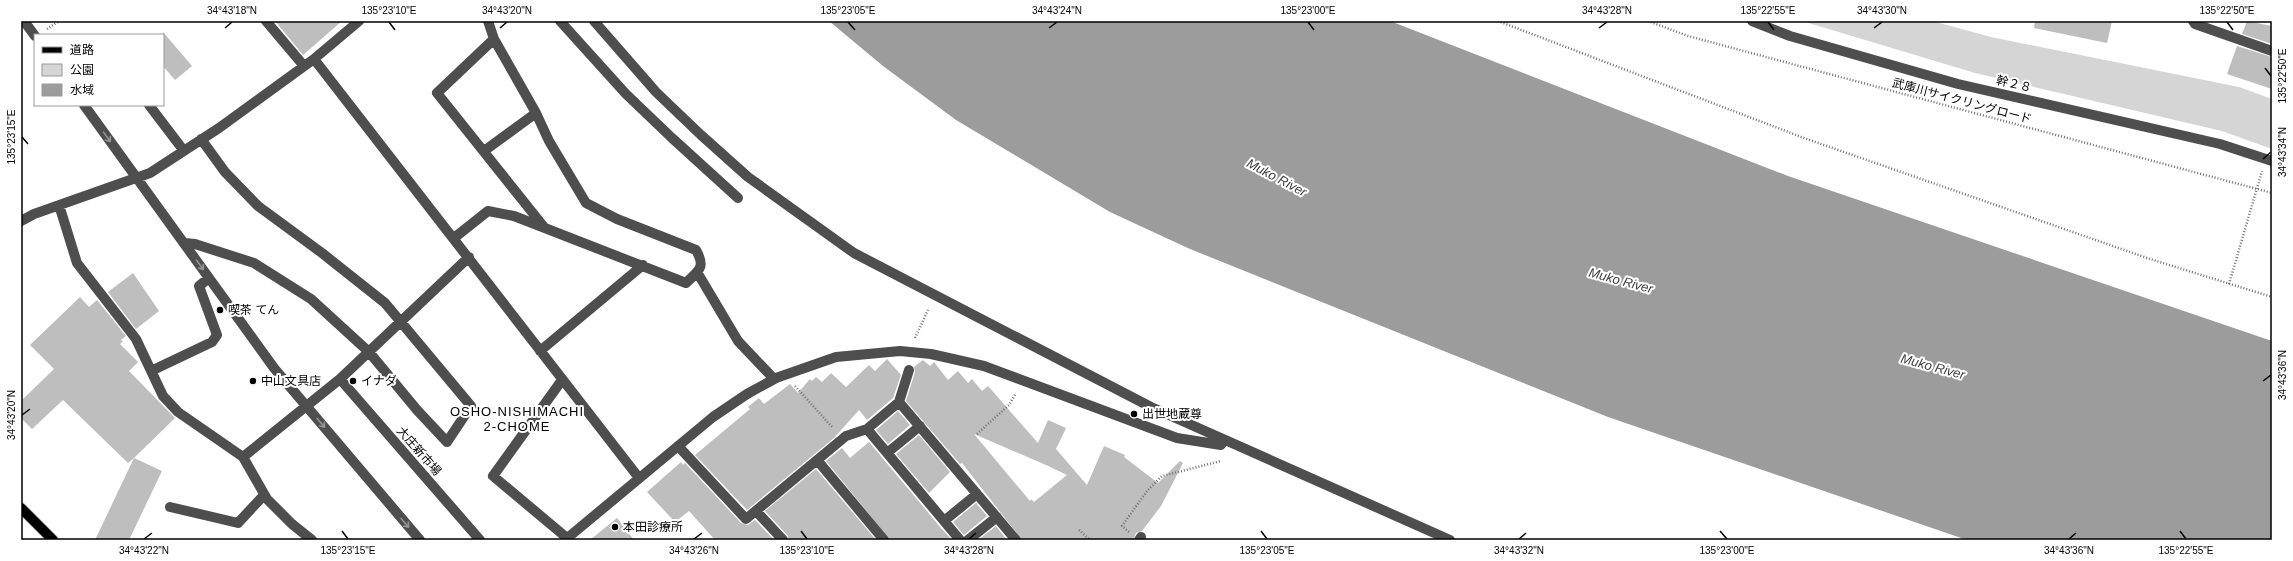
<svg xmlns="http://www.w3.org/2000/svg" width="2293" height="561" font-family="Helvetica,'Noto Sans JP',sans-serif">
<rect width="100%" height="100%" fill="#fff"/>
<!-- green -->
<path fill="#d5d5d5" d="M1802,21H1932L1991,37L2239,87L2272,99V149L2222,131L1975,73Z"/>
<!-- water -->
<path fill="#9c9c9c" d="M829,21H1390L1788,176L2272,341V540H1967L1608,417L1190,249L1110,212L956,120L883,66Z"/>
<!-- building -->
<path fill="#bebebe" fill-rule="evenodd" d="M275,21H342L303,55Z
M2035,21H2112L2107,43L2034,28Z
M2247,21L2272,26V44L2242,34Z
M163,32L192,66L175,80L163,66Z
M2237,46L2272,57V89L2227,74Z
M133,273L159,311L136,329L108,292Z
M80,297L89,307L97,300L126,336L121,340L123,341L120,344L138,362L129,371L175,418L134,458L162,471L129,540H95L134,458L128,463L63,400L32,429L21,418V401L54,369L30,345Z
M887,359L901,375L893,398L867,420L859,410L834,438L747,510L695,455L750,409L748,407L759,398L764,404L790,384L798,393L810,379L812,381L816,377L822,382L831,373L846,387L869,365L875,371Z
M923,360L930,366L934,362L948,380L958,371L968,383L972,379L982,391L988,386L1038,443L1048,420L1066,428L1056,449L1087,485L1104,446L1125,455L1124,457L1158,483L1180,461L1183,463L1161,506L1142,531L1136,533L1133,540H1022L962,463L960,464L906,401L915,372L914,367ZM974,434L1046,465L1067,475L1034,502L1031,499L1030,501Z
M898,411L910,425L888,444L876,430Z
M919,435L950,472L929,493L896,454Z
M869,442L941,528L952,540H890L826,461L842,448L850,458Z
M681,462L683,465L685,463L741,523L748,525L755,520L774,540H715L689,511L675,522L647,492Z
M816,469L876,540H789L788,536L765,511Z
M976,503L987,516L964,535L953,522Z
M617,518L634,540H590Z
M996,526L1007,540H978Z"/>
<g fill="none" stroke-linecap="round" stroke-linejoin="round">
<!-- major casing -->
<g stroke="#dbdbdb" stroke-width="12">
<path id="major" d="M21,508L53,540"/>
</g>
<!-- path -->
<path stroke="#707070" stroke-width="2.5" stroke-dasharray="1 2" stroke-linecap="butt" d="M1498,21L1804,138L2150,259L2272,297
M1648,21L1688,36L2272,193
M47,29L59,21
M2229,284L2262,171
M915,338L929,308
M795,386L833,428
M977,434L1009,405L1016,393
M1079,530L1090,540
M1129,532L1122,526L1147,491L1162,476L1221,461"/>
<!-- minor -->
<path stroke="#4e4e4e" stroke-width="10" d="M24,21L35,36
M266,21L304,66
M488,21L494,39L536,113
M560,21L626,94L672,138L738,198
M594,21L656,92L701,135L748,177L854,253L1151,407L1450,540
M1752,21L1790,36L1958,84L2220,144L2272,161
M2193,21L2195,24L2272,51
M494,39L437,93L544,227
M314,59L359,21
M84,105L274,368L420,540
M149,105L184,151
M59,205L77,263L136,339L163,396L178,412L243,457L267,499L292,524L312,540
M21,221L34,214L150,173L219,128L314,59L639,478
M454,238L488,211L514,216L686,283C699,270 706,268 696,250L617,219L586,203L549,141L536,113L484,151
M184,243L195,244L254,263L311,299L369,352L417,410L447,442L471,406L385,303L322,253L258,206L225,172L201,139
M697,272L738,341L774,379
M540,351L643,265
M151,371L212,342L217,335L199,286L209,278
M340,379L480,540
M562,380L493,476L567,538
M899,402L909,370
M867,429L960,540
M678,446L746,519L846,436L867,429L899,402L1016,540
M887,453L920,426
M243,457L340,379L469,257
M817,460L884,540
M170,507L238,523L264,495
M756,511L783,540
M944,521L977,494
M565,540L713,417L747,394L776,378L836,357L900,351L931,354L984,366L1177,438L1221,445L1224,440
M968,540L997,517
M1139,540L1141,537"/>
<!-- major -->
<use href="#major" stroke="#000" stroke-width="10"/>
</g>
<!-- one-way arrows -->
<defs><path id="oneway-shaft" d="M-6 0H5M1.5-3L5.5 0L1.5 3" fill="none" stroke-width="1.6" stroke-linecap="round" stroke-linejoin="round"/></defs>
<g stroke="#959595">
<use href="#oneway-shaft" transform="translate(107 137) rotate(54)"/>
<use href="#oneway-shaft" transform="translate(200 265) rotate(54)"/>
<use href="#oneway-shaft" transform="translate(321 423) rotate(50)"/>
<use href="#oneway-shaft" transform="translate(405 523) rotate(50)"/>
</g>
<!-- ticks -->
<path fill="none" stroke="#000" stroke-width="1.5" d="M389,22L395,30M848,22L855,30M1308,22L1314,30M1768,22L1774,30M2227,22L2233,30M225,28L232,22M500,28L507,22M1049,28L1057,22M1599,28L1607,22M1874,28L1882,22M2265,68L2271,76M22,137L28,144M2263,159L2271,152M2263,381L2271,375M22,415L30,409M342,531L348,539M801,531L807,539M1261,531L1267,539M1720,531L1727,539M2180,531L2186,539M144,539L152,533M694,539L702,533M969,539L976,533M1519,539L1526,533M2069,539L2076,533"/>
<!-- markers -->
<g fill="#000" stroke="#fff" stroke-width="1.5">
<circle cx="220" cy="310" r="4"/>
<circle cx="253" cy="381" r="4"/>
<circle cx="353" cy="381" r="4"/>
<circle cx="1134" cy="414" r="4"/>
<circle cx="615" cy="527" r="4"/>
</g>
<g text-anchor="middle" stroke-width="4" stroke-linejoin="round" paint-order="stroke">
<!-- street labels -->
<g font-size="12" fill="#000" stroke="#fff">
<text transform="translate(2014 84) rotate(13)" y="4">幹２８</text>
<text transform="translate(1962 101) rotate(15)" y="4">武庫川サイクリングロード</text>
<text transform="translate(419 451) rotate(49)" y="4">大庄新市場</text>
</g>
<!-- poi labels -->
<g font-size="12" fill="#000" stroke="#fff" text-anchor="start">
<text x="228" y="314">喫茶 てん</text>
<text x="261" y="385">中山文具店</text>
<text x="361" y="385">イナダ</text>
<text x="1142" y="418">出世地蔵尊</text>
<text x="623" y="531">本田診療所</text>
</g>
<!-- water labels -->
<g font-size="13" font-style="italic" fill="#3d3d3d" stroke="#fff">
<text transform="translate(1277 177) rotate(28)" y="5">Muko River</text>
<text transform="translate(1621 280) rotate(15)" y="5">Muko River</text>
<text transform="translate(1933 366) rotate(15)" y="5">Muko River</text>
</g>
<!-- neighbourhood labels -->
<g font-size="13" letter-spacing="1" fill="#000" stroke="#fff">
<text x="517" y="416">OSHO-NISHIMACHI<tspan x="517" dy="15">2-CHOME</tspan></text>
</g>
</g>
<!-- border -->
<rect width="2293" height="561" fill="none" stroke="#ffffff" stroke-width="44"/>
<!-- legend -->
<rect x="34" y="34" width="130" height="72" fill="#ffffff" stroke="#999999"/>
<rect x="42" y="47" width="20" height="6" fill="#000000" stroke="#999999"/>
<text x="70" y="54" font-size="12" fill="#000000">道路</text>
<rect x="42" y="64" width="20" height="12" fill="#d5d5d5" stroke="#999999"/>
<text x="70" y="74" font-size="12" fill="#000000">公園</text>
<rect x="42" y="84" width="20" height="12" fill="#9c9c9c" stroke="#999999"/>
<text x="70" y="94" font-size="12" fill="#000000">水域</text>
<rect x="22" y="22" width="2249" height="517" fill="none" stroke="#000" stroke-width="1.5"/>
<g font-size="10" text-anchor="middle" fill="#000">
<text x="232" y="14">34°43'18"N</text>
<text x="389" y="14">135°23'10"E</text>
<text x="507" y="14">34°43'20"N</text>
<text x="848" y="14">135°23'05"E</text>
<text x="1057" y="14">34°43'24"N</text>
<text x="1308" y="14">135°23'00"E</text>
<text x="1607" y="14">34°43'28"N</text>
<text x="1768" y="14">135°22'55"E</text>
<text x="1882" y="14">34°43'30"N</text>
<text x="2227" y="14">135°22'50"E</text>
<text transform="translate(2282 76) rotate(-90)" y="4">135°22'50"E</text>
<text transform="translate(11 137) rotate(-90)" y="4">135°23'15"E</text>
<text transform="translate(2282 152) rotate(-90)" y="4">34°43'34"N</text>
<text transform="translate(2282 375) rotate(-90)" y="4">34°43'36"N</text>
<text transform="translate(11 415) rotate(-90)" y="4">34°43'20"N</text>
<text x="144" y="554">34°43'22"N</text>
<text x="348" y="554">135°23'15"E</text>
<text x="694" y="554">34°43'26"N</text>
<text x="807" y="554">135°23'10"E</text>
<text x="969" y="554">34°43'28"N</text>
<text x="1267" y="554">135°23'05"E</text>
<text x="1519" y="554">34°43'32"N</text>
<text x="1727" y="554">135°23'00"E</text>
<text x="2069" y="554">34°43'36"N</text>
<text x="2186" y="554">135°22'55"E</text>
</g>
</svg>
